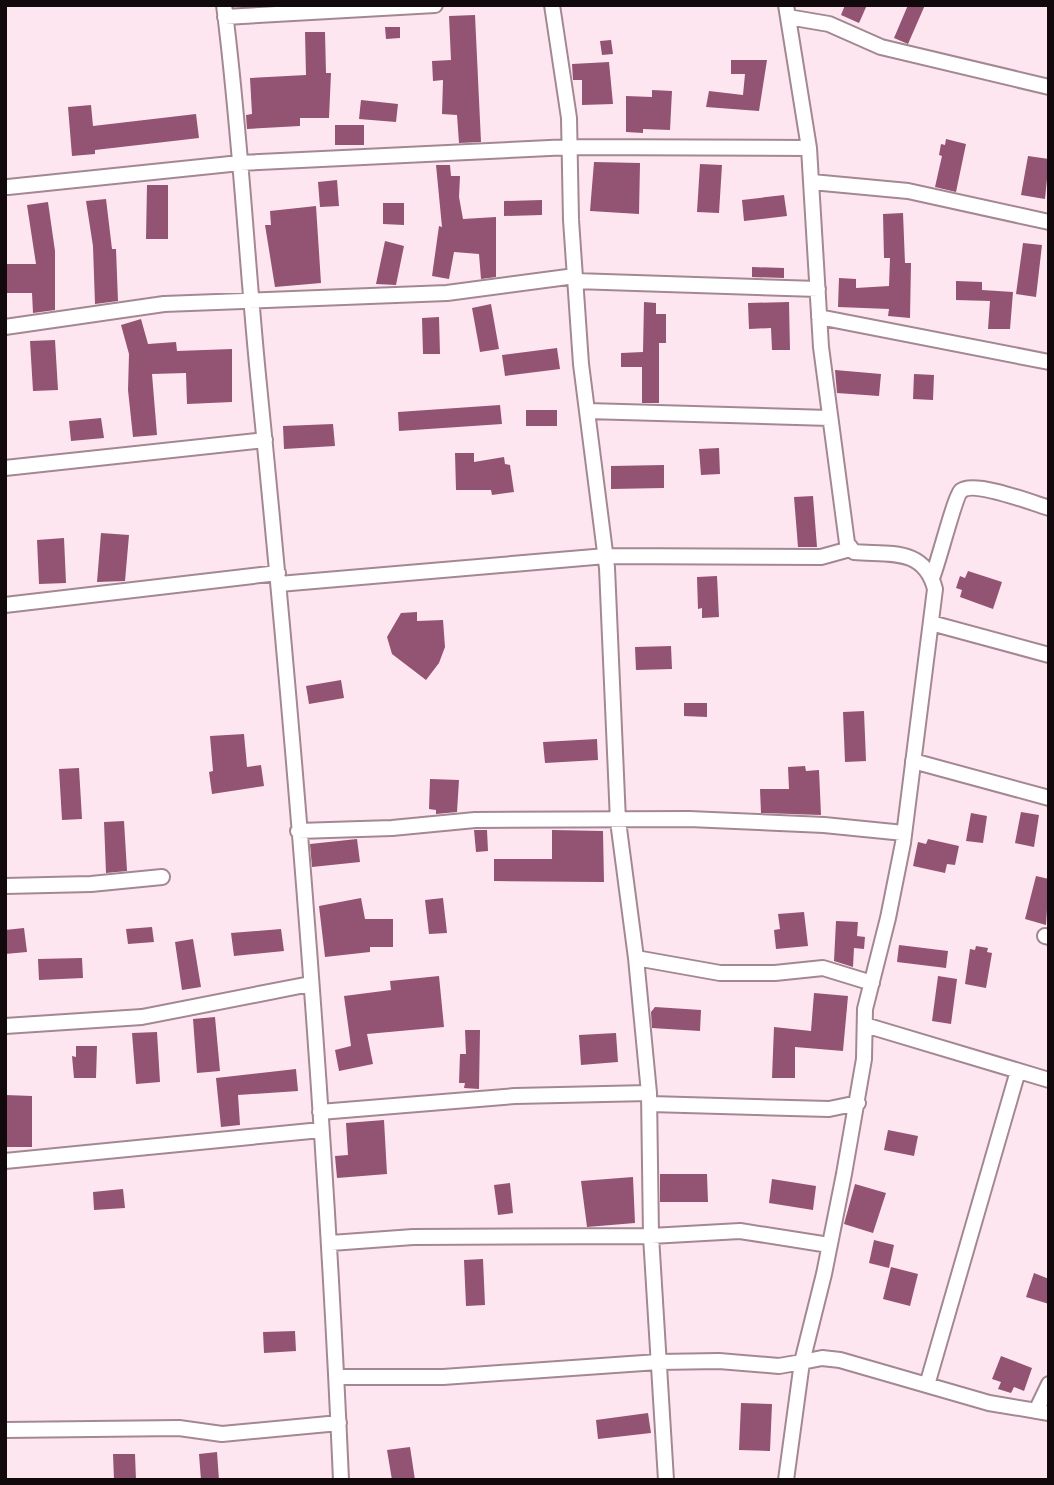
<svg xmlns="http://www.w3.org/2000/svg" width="1054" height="1485" font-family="Lato,sans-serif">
<rect width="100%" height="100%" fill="#fee6f0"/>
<!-- building -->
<path fill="#935372" d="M845,5H867L859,23L841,15Z
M908,5H925L908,44L894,38Z
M475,15L481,142L459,143L457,115L442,114L443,80L433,81L432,61L451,60L449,16Z
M385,27H400V38L386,39Z
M305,32H325L326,73H331L329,118H300V126L247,129L246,115L252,114L250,78L306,75Z
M611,40L613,54L602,55L600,41Z
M731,60H767L759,111L706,107L709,91L743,95L745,74H731Z
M609,62L613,104L582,105V80H573L572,64Z
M652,90L672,91L670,130L643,129V133L626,132V96L652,97Z
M361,100L398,104L396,122L359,119Z
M91,105L93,126L196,114L199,138L95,150V154L72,156L68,107Z
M335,125H364V145H335Z
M946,139L966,144L956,192L935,187L942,156L939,155L941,144L945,145Z
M1028,156L1049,159L1045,199L1021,195Z
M594,162L640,163L639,214L590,211Z
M700,164L722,165L719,213L697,212Z
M436,165H450L451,176H460L459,197L463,219L496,217V277L481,279L479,254L454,252L449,279L432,276L439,226L442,227Z
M337,180L339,206L320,207L318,182Z
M147,185H168V239H146Z
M784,195L787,216L744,221L742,200Z
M106,199L112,249H116L118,301L95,304L93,246L86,201Z
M542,200V215L504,216V201Z
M48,202L55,251V310L33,313L32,293H5V264H36L27,205Z
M383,203H404V225L383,224Z
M316,206L321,283L275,287L265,225H271L270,211Z
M903,213L905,263H911L910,318L888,316L889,309L838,307L839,278L856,279V288L889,286L890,258H884L883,214Z
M385,241L404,246L396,285L376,284Z
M1023,243L1042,245L1036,297L1016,294Z
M752,267L784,268V278L752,277Z
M956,281L982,282V290L1013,292L1010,329H988L990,301L956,300Z
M644,302L656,303V314H666V343H659V403H642V367H621V353L643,352Z
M789,302L790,350H772L771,328L749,329L748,303Z
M491,304L499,349L480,352L472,308Z
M439,317L440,354H423L422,318Z
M141,319L148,344L176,342L177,351L232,349V402L187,404L186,373L152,374L157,435L133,437L128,390L129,354L121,325Z
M55,340L58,390L33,391L30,341Z
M557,348L560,369L505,376L502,355Z
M835,370L881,374L879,396L837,393Z
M914,374L934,375L933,400L913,399Z
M500,405L502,424L399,431L398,412Z
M526,410H557V426H526Z
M101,418L104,438L71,441L69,421Z
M333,424L335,446L284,449L283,426Z
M719,448L720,474L701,475L699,449Z
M455,453H474V462L504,457L505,464L510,465L514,492L492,495L491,490H456Z
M664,465V488L611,489V466Z
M813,496L817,547H798L794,497Z
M101,533L129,535L125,581L97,582Z
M64,538L66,583L39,584L37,540Z
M968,571L1002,582L993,609L960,597L962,590L956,588L960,576L965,578Z
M717,576L719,617L702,618V608L698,609L697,577Z
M417,612V621L443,620L445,647L439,663L426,680L392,654L387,637L401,613Z
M671,646L672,669L636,670L635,647Z
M341,680L344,698L309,704L306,686Z
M684,703H707V717L684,716Z
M864,711L866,761L845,762L843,712Z
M244,734L247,767L261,765L264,786L212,794L209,772L213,771L210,736Z
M597,739L598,760L545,763L543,742Z
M805,766L806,771L819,770L821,815H824L761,813L760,789H789L788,767Z
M79,768L82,819L62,820L59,769Z
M430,779L459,780L457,812L436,814V810L429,809Z
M1021,812L1039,815L1034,847L1015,843Z
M971,813L987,816L983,843L966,841Z
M124,821L127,871L106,873L104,822Z
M474,830H487L488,851L476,852Z
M552,830L603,831L604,882L494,881V859H552Z
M357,839L360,862L312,867L310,844Z
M928,839L959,846L955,865L947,864L945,873L913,866L918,842L926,844Z
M1036,876L1049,879L1046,925L1025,919Z
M361,898L365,919H393V947H370V952L325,957L319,906Z
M443,898L447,933L429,934L425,900Z
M804,912L808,946L776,949L774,930L780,929L778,914Z
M836,921L858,922L857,936L865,937L864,949L854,948L853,967L834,961Z
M152,927L154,942L128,944L126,929Z
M24,928L27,952L5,954V930Z
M281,929L284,951L234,956L231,933Z
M193,939L201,987L182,990L175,942Z
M899,945L948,951L946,968L897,962Z
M976,946L988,948L987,952L992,953L986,988L965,984L970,949L975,950Z
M82,958L83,978L39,980L38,959Z
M439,976L444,1027L367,1034L373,1064L339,1071L335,1050L351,1046L344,996L391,990L390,981Z
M938,976L957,979L951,1024L932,1021Z
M814,993L848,996L843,1051L795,1047V1078H772L774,1027L811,1031Z
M655,1007L701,1010L700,1031L652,1028L651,1012Z
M215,1017L220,1071L197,1073L193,1019Z
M465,1030H480L479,1089L464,1088L465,1083H459L460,1054H466Z
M157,1032L160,1082L136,1084L132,1033Z
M616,1033L618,1062L581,1065L579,1035Z
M76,1046H97L96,1078H74L72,1056L76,1057Z
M296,1069L298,1091L238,1095L240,1125L221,1127L216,1078Z
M5,1095L32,1096V1147H5Z
M384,1120L387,1174L337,1178L335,1156L348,1155L346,1123Z
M888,1130L918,1136L914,1156L884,1150Z
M660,1174H707L708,1202H660Z
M633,1177L635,1223L587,1227L581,1181Z
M772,1179L816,1186L813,1210L769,1203Z
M510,1183L513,1213L498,1215L494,1185Z
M855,1184L886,1193L873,1233L844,1224Z
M123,1189L125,1208L94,1210L93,1192Z
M874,1240L894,1245L889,1268L869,1263Z
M483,1259L485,1305L466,1306L464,1260Z
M891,1267L918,1274L910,1306L883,1299Z
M1034,1273L1049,1279V1304L1026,1297Z
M295,1331L296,1351L264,1353L263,1332Z
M1001,1356L1032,1368L1024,1391L1014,1387L1011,1393L998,1389L1001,1382L992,1379Z
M741,1403L772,1404L770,1451L739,1450Z
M648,1413L651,1433L598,1439L596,1420Z
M410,1447L415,1480H392L387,1450Z
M217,1452L219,1480H201L199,1454Z
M113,1454H135L136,1480H114Z"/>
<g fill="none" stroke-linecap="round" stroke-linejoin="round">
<!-- minor casing -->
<g stroke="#a38894" stroke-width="18">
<path id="minor" d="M224,5C240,128 246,252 258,375C295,742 325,1111 341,1480
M552,5L569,118L571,220L581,364L607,568L618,821L636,958L649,1093L651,1236L666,1480
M786,5L809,148L821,347L847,543L854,552C889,555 924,547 935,589L903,843L888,918L865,1009L864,1059L844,1174L824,1274L802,1362L822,1358L840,1360L989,1403L1049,1413
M225,17L435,5
M788,17L829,24L881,47L1049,87
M812,182L908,191L1049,222
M8,187L240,163L570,147L809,148
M575,281L818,289
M819,317L1049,362
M5,327L164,304L447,293L575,276
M587,411L830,418
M5,468L265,440
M932,578C938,564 955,496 961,491C973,480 1033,503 1049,508
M279,584L606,556L821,557L850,549
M5,605L278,573
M931,623L1049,655
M913,761L1049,798
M298,831L392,828L475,820L689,819L824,825L904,833
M5,886L91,884L162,877
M1045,936L1049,937
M636,958L720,973H775L823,968L872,983
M865,1025L1049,1080
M5,1026L142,1017L310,984
M650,1104L829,1109L858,1103
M320,1112L515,1096L649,1093
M5,1161L321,1130
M331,1243L413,1237L651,1236L740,1231L829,1245
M337,1377H443L658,1362L719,1361L779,1366L802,1362L786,1480
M927,1385L1018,1071
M1036,1411L1049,1384
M5,1430L179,1428L222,1434L339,1423"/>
</g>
<!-- minor -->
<use href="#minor" stroke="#fff" stroke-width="14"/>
</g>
<!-- border -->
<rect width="1054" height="1485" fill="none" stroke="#12090d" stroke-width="14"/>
</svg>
